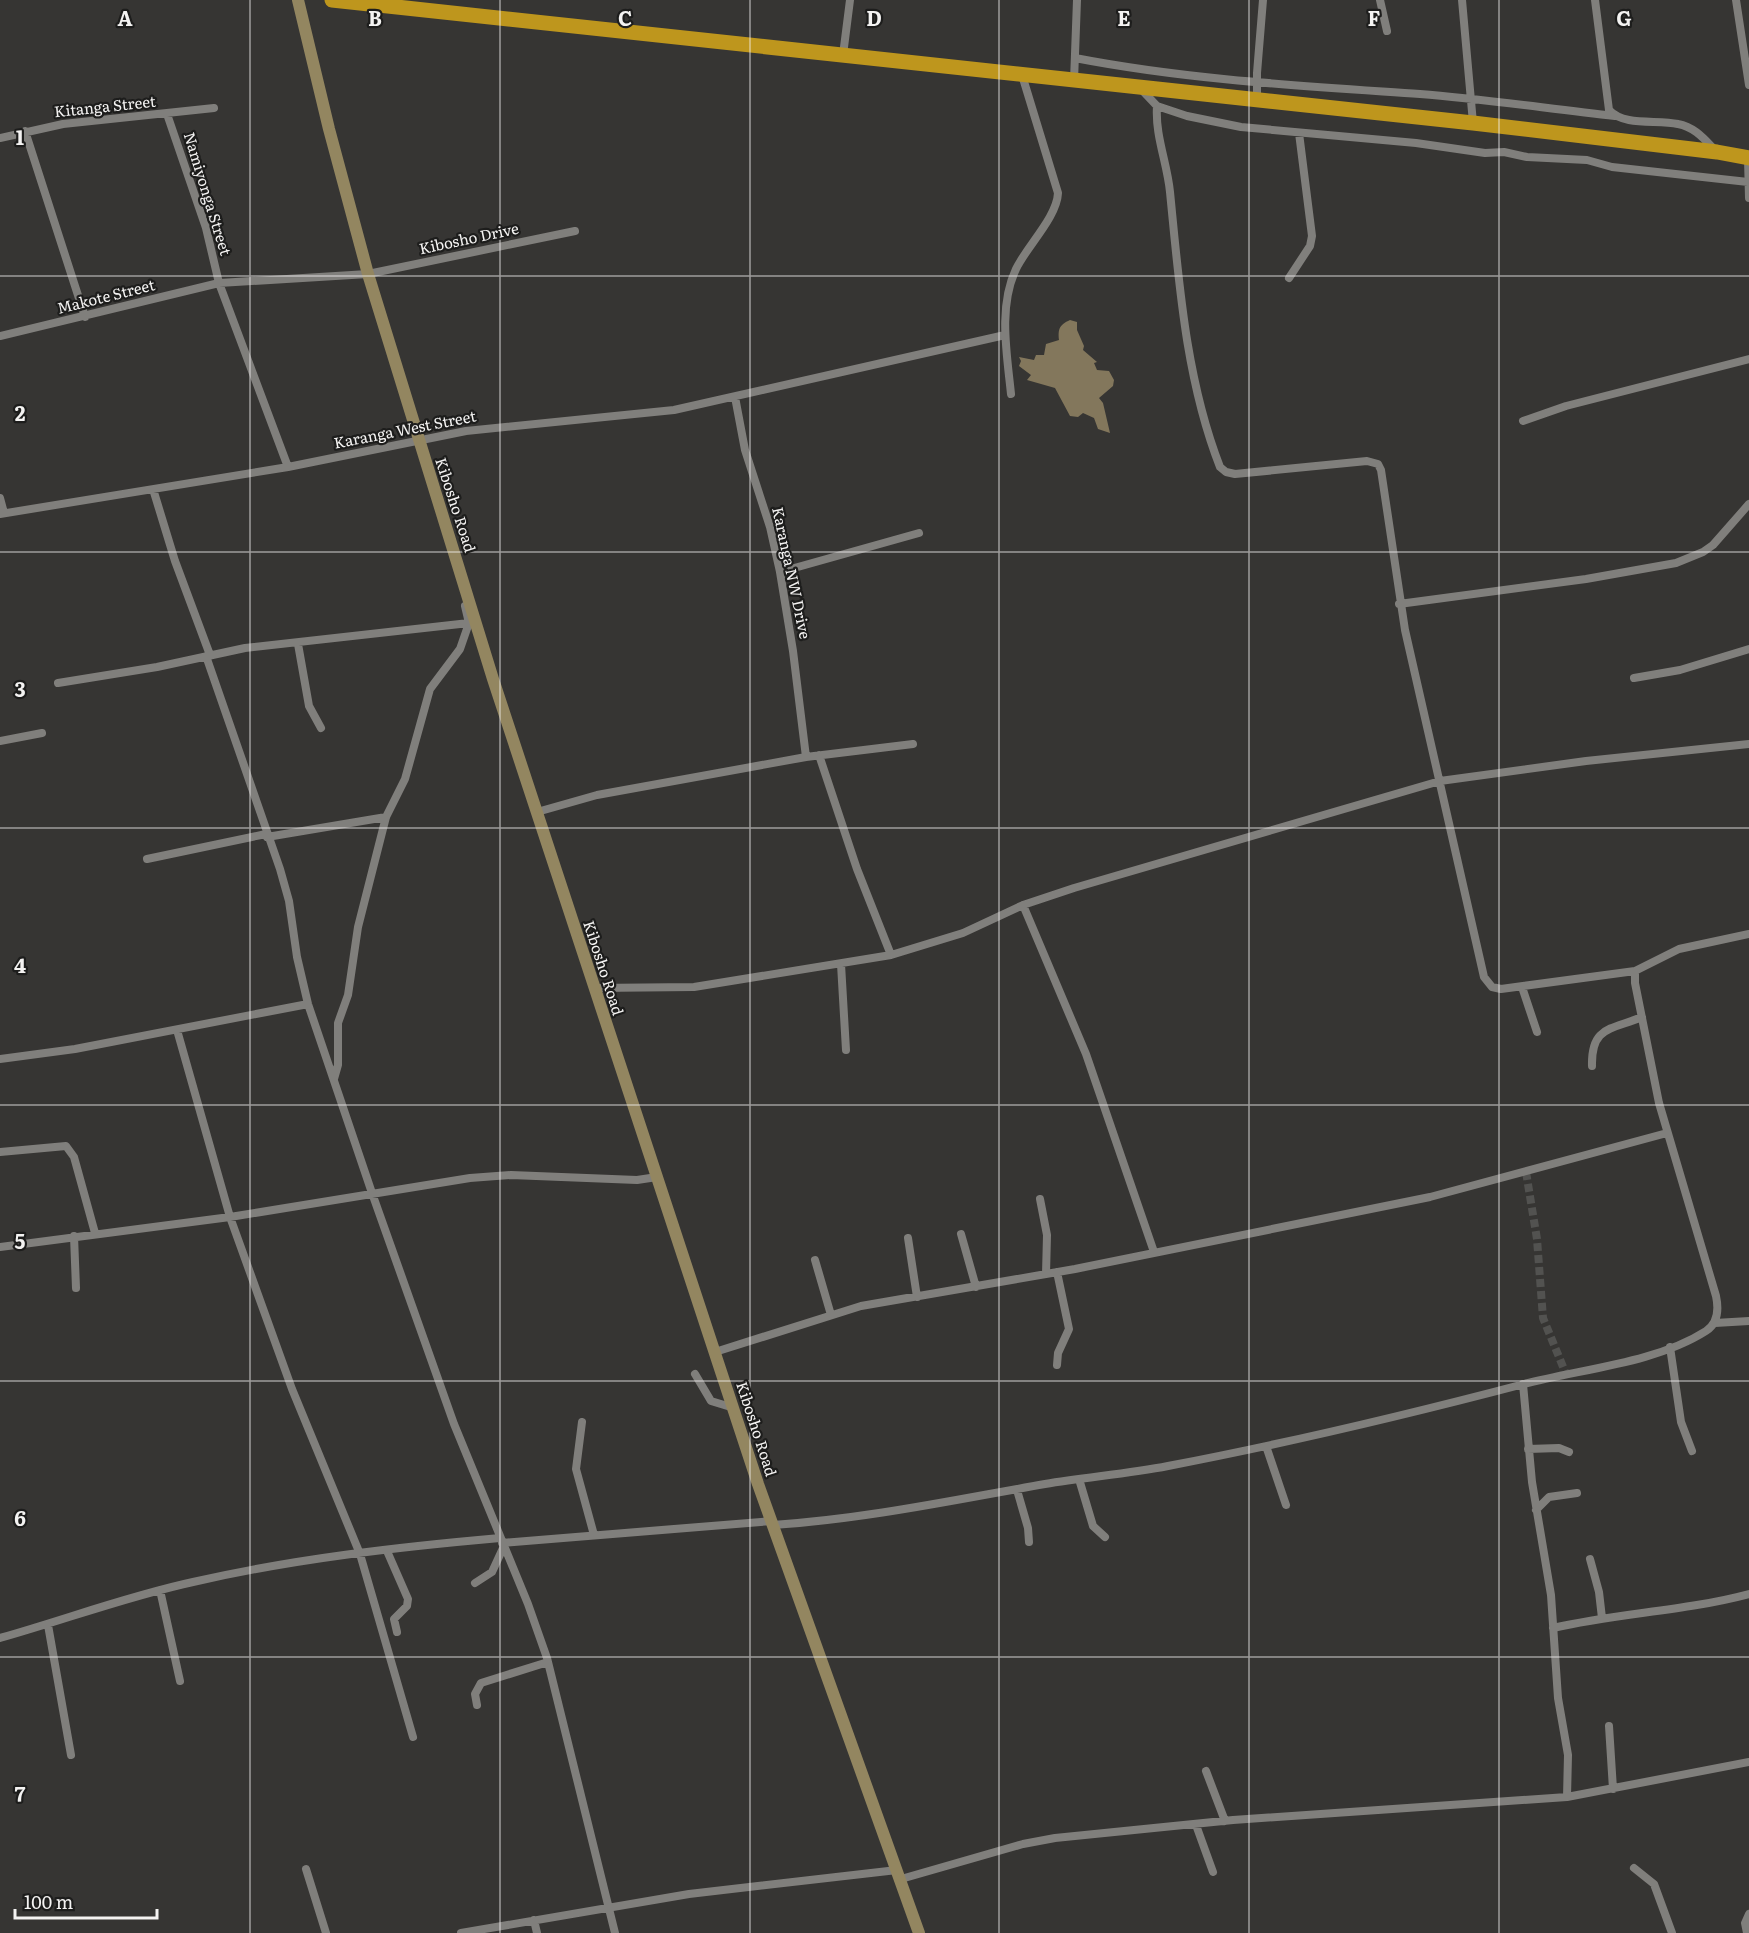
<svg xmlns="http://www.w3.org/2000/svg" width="1749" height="1933" font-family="Literata,serif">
<rect width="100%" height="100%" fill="#363533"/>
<!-- water -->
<path fill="#83775c" d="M1070,320L1077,322V330L1084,346L1083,350L1097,362L1094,363L1097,370L1109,371L1114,380L1113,386L1099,398L1103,403L1110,433L1098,429L1094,418L1083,413L1078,417L1070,416L1055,388L1027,380L1031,375L1019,366L1021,361L1019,357L1034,360L1036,355H1044L1046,344L1059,340C1058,329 1059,325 1070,320Z"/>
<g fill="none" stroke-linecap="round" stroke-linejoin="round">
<!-- street-tunnel -->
<path stroke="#525250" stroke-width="8" stroke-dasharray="8 4" stroke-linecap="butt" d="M1526,1172L1537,1239L1543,1318L1566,1374"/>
<!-- street -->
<path stroke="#807f7c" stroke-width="8" d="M1380,0L1387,31
M1462,0L1473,123
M1595,0L1609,110C1625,127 1657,119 1678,124C1695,127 1705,140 1716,151
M1736,0L1749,85
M843,55L850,0
M1075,58C1189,80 1304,86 1420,94C1485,99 1550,109 1615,116
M1074,81L1077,0
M1140,88L1157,106L1187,116L1241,127L1416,143L1485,153L1504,152L1527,157L1587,160L1612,167L1748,182
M1257,101V73L1263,0
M1157,106C1155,136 1167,162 1170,192C1179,283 1186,380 1220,467L1226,472L1235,474L1367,461L1378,464L1381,470L1405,630L1484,977L1492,987L1501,989L1635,971
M167,114L206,228L219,283L368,274L575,231
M25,131L85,317
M0,138L63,124L214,108
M1748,158L1749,198
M1289,278L1310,246L1312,236L1299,133
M0,336L219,283L288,467
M1011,394C1007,354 998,307 1016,269C1027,246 1057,217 1058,193L1022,75
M735,397L745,450L770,527L780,572L793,651L806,757
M1523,421L1566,406L1749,359
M153,489L175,561L210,655
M0,498L4,513
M0,514L288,467L466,431L674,410L1005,335
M780,572L919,533
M1399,604L1586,579L1676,563L1703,552L1713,545L1749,504
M298,644L309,706L321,728
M206,656L280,869L289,901L297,957L308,1004L372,1193L454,1424L528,1604L547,1658L615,1933
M1634,678L1680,670L1749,649
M58,683L157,667L245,648L469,623L465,606
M0,741L42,733
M819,755L857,869L891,955
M537,812L597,795L806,757L913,744
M267,837L386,817
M147,859L266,834
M1023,905L1086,1054L1154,1252
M841,964L846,1050
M1522,987L1537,1032
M594,988L694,987L891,955L963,933L1023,905L1074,888L1440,781L1586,761L1749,744
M177,1030L230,1217L292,1389L360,1554L413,1737
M0,1059L75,1049L308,1004
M1592,1066C1591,1026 1611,1030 1642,1017
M334,1079L338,1065V1023L348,995L358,927L386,817L405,779L430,689L460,649L469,623
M0,1152L66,1146L74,1157L95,1233
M1040,1199L1047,1235L1046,1274
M961,1234L976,1287
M74,1236L76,1288
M908,1238L917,1297
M0,1247L230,1217L470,1178L511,1175L637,1180L657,1177
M815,1260L831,1315
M1715,1323L1749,1321
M1670,1347L1681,1422L1692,1451
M715,1352L861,1306L1075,1269L1430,1197L1667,1133
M1057,1365L1058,1353L1069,1329L1057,1272
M695,1374L711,1401L734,1408
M1523,1384L1532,1482L1551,1595L1558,1698L1568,1755L1567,1797
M582,1422L576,1469L594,1535
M1266,1446L1286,1505
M1528,1449L1559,1448L1569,1452
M1079,1479L1093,1526L1105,1537
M1017,1490L1028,1528L1029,1542
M1536,1510L1549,1497L1577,1493
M773,1525C865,1519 954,1500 1045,1484C1086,1477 1127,1474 1168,1466C1288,1443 1406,1415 1524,1384C1581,1369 1656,1363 1706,1331C1718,1323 1719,1310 1716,1296L1659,1103L1635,983V971L1679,949L1749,934
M502,1543L772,1521
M387,1551L408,1599L407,1606L394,1619L397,1632
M1590,1559L1599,1592L1602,1618
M475,1583L492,1572L504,1546
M160,1590L180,1681
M48,1625L71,1755
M1553,1628C1618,1613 1685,1611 1749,1594
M0,1638C64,1620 128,1596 193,1582C293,1559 398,1547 500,1538
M477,1705L475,1694L481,1683L548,1662
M1609,1726L1613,1789
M1206,1771L1225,1821
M1196,1825L1213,1872
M1634,1868L1654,1884L1672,1933
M306,1869L326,1933
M901,1879L1023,1844L1055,1838L1233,1820L1567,1797L1749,1762
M534,1920L537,1933
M461,1933L689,1894L897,1870
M1747,1933L1745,1923L1749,1914"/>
<!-- secondary -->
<path stroke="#938660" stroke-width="12" d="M298,0L329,129L368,274L493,679L758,1484L919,1933"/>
<!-- highway -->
<path stroke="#be961d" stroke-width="15" d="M332,0L1473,123L1717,152L1749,158"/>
</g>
<!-- grid -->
<path fill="none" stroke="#f4f3f2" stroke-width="1.5" stroke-opacity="0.55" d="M250,0V1933M500,0V1933M750,0V1933M999,0V1933M1249,0V1933M1499,0V1933M0,276H1749M0,552H1749M0,828H1749M0,1105H1749M0,1381H1749M0,1657H1749"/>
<g text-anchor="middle" stroke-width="4.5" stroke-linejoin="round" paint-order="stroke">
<!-- street labels -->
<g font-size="15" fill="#f4f3f2" stroke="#1d1d1c">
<text transform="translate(105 107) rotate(-6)" y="5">Kitanga Street</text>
<text transform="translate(207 194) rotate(73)" y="5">Namiyonga Street</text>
<text transform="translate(469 239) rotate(-12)" y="5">Kibosho Drive</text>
<text transform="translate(106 297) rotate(-14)" y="5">Makote Street</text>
<text transform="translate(405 430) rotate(-11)" y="5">Karanga West Street</text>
<text transform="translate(455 505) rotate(72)" y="5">Kibosho Road</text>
<text transform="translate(791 573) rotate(78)" y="5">Karanga NW Drive</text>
<text transform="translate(603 968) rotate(72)" y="5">Kibosho Road</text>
<text transform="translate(756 1429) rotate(72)" y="5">Kibosho Road</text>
</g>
</g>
<g font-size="20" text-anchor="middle" font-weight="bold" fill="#f4f3f2" stroke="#1d1d1c" stroke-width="4.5" stroke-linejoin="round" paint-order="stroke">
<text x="125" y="26">A</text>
<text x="375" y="26">B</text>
<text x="625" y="26">C</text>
<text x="874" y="26">D</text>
<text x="1124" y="26">E</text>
<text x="1374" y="26">F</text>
<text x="1624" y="26">G</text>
<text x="20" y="145">1</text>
<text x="20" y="421">2</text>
<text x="20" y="697">3</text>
<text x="20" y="973">4</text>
<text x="20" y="1249">5</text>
<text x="20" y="1526">6</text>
<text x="20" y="1802">7</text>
</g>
<!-- scale -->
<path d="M15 1909v9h142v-9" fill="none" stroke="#f4f3f2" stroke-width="3"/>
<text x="24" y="1909" font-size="18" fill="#f4f3f2" stroke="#1d1d1c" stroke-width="4.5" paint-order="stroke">100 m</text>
</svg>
